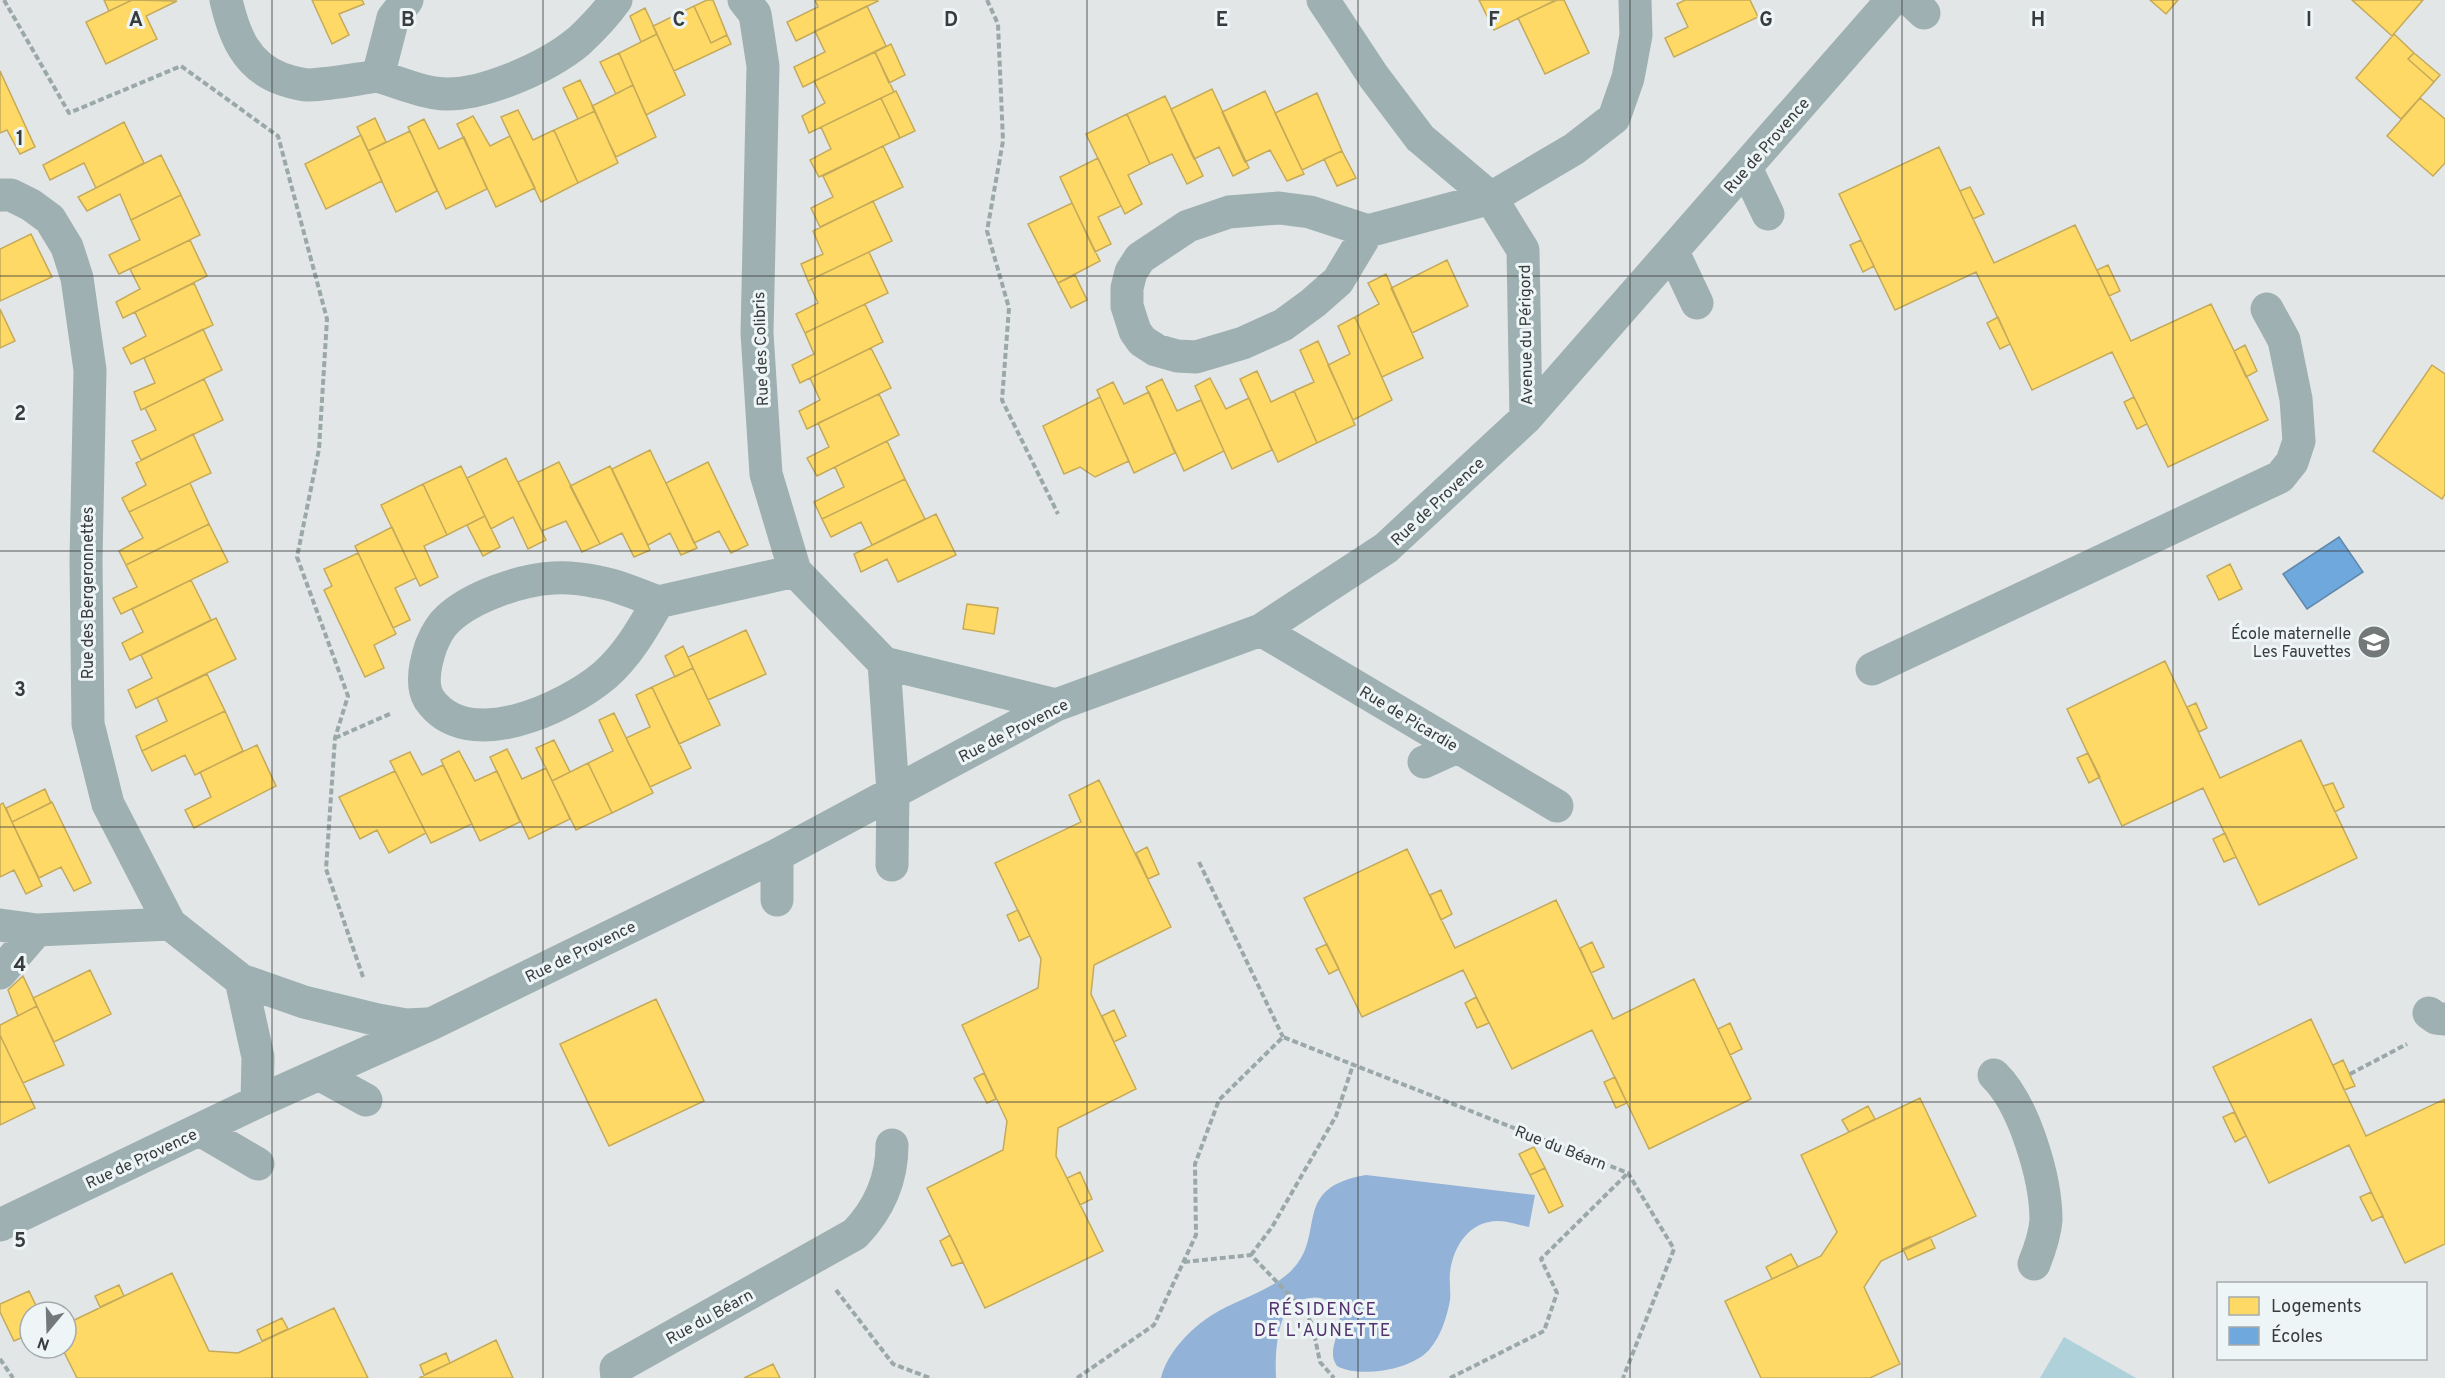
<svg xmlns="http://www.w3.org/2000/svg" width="2445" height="1378" font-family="Overpass,sans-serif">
<rect width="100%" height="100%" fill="#e2e6e7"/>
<!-- green -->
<path fill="#afd1d9" d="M2064,1337L2136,1378H2040Z"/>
<!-- water -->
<path fill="#92b2d7" d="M1366,1175L1535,1195L1529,1227C1519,1225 1508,1221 1498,1221C1469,1221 1453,1247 1450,1273C1449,1282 1451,1291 1450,1300C1447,1317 1441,1336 1429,1350C1410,1371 1358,1378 1337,1366C1323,1347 1351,1324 1334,1306C1327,1299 1319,1296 1310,1298C1306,1299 1300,1299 1296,1301C1276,1313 1275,1358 1276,1378H1161C1167,1353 1190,1329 1212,1315C1238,1299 1269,1292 1291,1271C1328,1235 1289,1188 1366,1175Z"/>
<!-- homes -->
<path fill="#ffd966" stroke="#c4aa59" stroke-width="1.5" d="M104,0H132L109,11Z
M132,0L177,1L146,16L157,39L106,64L86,22Z
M312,0H362L364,4L339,14L349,35L332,44Z
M707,0H713L727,35L711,43L694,6Z
M815,0H877L878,1L796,41L787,22L818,7Z
M1479,0H1553L1554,1L1494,30Z
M1557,0H1564L1589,53L1545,74L1518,18Z
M1685,0H1750L1758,17L1674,57L1665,38L1688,27L1677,4Z
M2150,0H2178L2166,14Z
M2352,0H2423L2392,36Z
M694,6L711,43L727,35L731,44L674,71L653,26Z
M867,6L886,46L803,87L794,67L825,52L815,31Z
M645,8L657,34L641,42L630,16Z
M657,34L685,95L646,115L619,53Z
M2394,34L2414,53L2408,59L2434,82L2401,119L2356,78Z
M891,44L905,75L889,83L875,52Z
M875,52L894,92L809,133L802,116L825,103L814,81Z
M619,53L633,85L616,94L600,62Z
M2414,53L2440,75L2434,82L2408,59Z
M0,71L35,147L20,154L7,130L0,133Z
M580,80L595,111L578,119L563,88Z
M633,85L656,137L616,157L592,106Z
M1212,89L1249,168L1233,176L1219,147L1194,159L1171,109Z
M896,91L915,131L900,138L881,98Z
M1265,91L1304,174L1287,181L1270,150L1245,162L1222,112Z
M1317,93L1342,151L1302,170L1275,113Z
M1165,96L1203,176L1187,184L1172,154L1150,164L1127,114Z
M881,98L900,138L819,177L810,160L831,149L821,127Z
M2420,98L2445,119V163L2433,176L2387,136Z
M518,110L533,140L554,130L578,183L541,202L501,117Z
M595,111L618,163L578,183L554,130Z
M1127,114L1150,164L1128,175L1142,204L1125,214L1086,134Z
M473,116L490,146L510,136L535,188L496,207L457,124Z
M375,118L386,142L368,151L357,127Z
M424,119L439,149L464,137L487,189L446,209L408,127Z
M124,122L144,163L96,188L84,163L50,180L43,165Z
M410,131L437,191L396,212L368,151Z
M361,135L382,181L326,209L305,164Z
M883,146L903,187L820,227L811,208L833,197L823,176Z
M1939,147L1994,263L2075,225L2131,341L2211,304L2268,420L2168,467L2112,352L2032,390L1976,272L1895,310L1839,194Z
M1342,151L1356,178L1337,186L1324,159Z
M161,155L181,195L131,220L120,194L87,211L78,197Z
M1098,158L1121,206L1098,217L1111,244L1095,252L1060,177Z
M1970,187L1984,214L1973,219L1960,191Z
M181,195L200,235L119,274L109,255L140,240L131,220Z
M873,201L892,241L808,281L801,264L823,254L813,231Z
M1072,203L1100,261L1058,283L1028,224Z
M31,234L52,277L0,301V249Z
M190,240L207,276L123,318L116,302L140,289L130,269Z
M1861,240L1874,266L1863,272L1850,245Z
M869,252L888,293L805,333L796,314L818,303L808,281Z
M1447,260L1468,306L1412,333L1391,288Z
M2108,265L2120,291L2109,296L2097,270Z
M1386,274L1423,358L1382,377L1355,317L1379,304L1368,283Z
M1075,275L1087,300L1071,308L1058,283Z
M194,283L213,325L131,364L123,348L146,336L135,312Z
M865,304L883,342L800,383L792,365L814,354L805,333Z
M0,309L15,341L0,348Z
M1355,317L1392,400L1353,420L1328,365L1350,354L1338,326Z
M1998,317L2010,344L2000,349L1987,323Z
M203,329L222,370L141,410L134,392L155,383L144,358Z
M1318,341L1355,425L1317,443L1294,391L1314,382L1300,350Z
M2245,345L2257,371L2246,377L2234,351Z
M871,348L891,388L807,429L799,411L820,400L810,378Z
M2432,365L2445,374V494L2442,499L2373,451Z
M1257,371L1271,402L1294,391L1317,443L1278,462L1240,379Z
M1210,378L1226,409L1249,398L1272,450L1232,469L1195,386Z
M204,379L223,420L141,460L132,441L156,430L145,408Z
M1162,379L1177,411L1201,400L1224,451L1184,471L1146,387Z
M1113,382L1124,404L1149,392L1175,453L1134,473L1097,390Z
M879,394L899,435L817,476L807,458L829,447L818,423Z
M1100,397L1129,461L1095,477L1080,467L1064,474L1043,426Z
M2134,397L2147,424L2137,429L2124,402Z
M193,434L211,473L129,512L122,498L146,485L136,463Z
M887,441L905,479L822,519L814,502L844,487L835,467Z
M650,450L697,548L681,555L670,533L648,545L612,469Z
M506,458L546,540L528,549L513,517L491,529L467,478Z
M559,462L600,544L582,552L566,521L542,531L518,482Z
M708,462L748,545L731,553L719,531L694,543L666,483Z
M461,466L485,516L447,535L423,484Z
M610,466L650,550L634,557L622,533L600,544L570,486Z
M905,479L925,519L872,545L861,522L831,537L822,519Z
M190,483L209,524L126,565L119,551L143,538L129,512Z
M423,484L447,535L424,546L438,577L420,586L381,505Z
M936,514L956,555L898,582L887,559L861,572L854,554Z
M485,516L500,547L483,556L467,525Z
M209,524L228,562L121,614L113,598L137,587L126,565Z
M392,527L416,578L395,588L410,620L393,628L355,546Z
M358,553L396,634L374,645L384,668L365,677L324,590L332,586L324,569Z
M2230,564L2242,589L2219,600L2207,576Z
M191,580L211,620L130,660L122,643L143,632L132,609Z
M967,604L998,608L994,634L963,629Z
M216,618L236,659L136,708L128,690L152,678L141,655Z
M746,630L766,674L708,700L688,657Z
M683,646L693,668L675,677L665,656Z
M2165,661L2220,778L2301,740L2357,858L2259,905L2203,788L2122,826L2067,709Z
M693,668L720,725L679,744L652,687Z
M207,674L225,711L142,751L136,736L167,721L157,698Z
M652,687L691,768L650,787L626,738L650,727L636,695Z
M2196,703L2207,728L2199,732L2187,707Z
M225,711L243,751L195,775L185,755L152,771L142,751Z
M614,713L653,793L612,813L588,763L613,751L599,720Z
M554,740L570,772L552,781L536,748Z
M257,745L276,786L194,828L185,810L211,797L200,772Z
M507,749L522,779L546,768L570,819L529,839L490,757Z
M459,751L475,781L497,771L520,822L480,841L441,760Z
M410,752L422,775L443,765L472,824L431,843L390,761Z
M2088,753L2100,777L2089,783L2077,758Z
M588,763L612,813L576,830L552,781Z
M395,771L426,833L389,853L377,830L360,839L339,797Z
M1099,780L1171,927L1094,965L1091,994L1136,1089L1058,1128L1056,1156L1103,1251L985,1308L927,1188L1003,1150L1007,1121L962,1025L1038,988L1041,959L995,863L1081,822L1069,795Z
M2333,783L2344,807L2335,812L2323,786Z
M45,789L51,803L12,822L6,808Z
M52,802L91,883L74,891L61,867L39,878L12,822Z
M3,803L42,886L26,894L14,870L0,877V805Z
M2225,833L2236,857L2224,862L2213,839Z
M1147,847L1159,874L1148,879L1136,853Z
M1407,849L1455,948L1556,900L1613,1019L1694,979L1751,1099L1649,1149L1592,1030L1512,1069L1463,970L1362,1017L1304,898Z
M1441,890L1452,914L1441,920L1430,895Z
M1018,910L1030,936L1019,941L1007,915Z
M1592,942L1604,967L1591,973L1580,948Z
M1327,944L1339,969L1329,974L1316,949Z
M90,970L111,1014L54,1042L33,998Z
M23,976L37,1006L18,1016L8,990Z
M1476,997L1489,1023L1477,1028L1465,1003Z
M656,999L704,1101L609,1146L560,1044Z
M37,1006L64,1065L23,1083L0,1035V1025Z
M1114,1010L1126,1036L1114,1042L1102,1016Z
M2311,1019L2366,1136L2445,1099V1244L2405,1263L2349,1145L2269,1183L2213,1067Z
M1730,1023L1742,1049L1730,1055L1718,1029Z
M0,1035L35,1108L0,1125Z
M2343,1060L2355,1086L2344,1090L2333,1065Z
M984,1073L996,1099L987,1103L974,1078Z
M1615,1077L1627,1103L1616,1108L1604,1082Z
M1920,1098L1976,1216L1881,1261L1864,1287L1900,1364L1870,1378H1761L1725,1301L1821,1256L1837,1232L1801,1155Z
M1868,1106L1875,1119L1849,1132L1842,1120Z
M2234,1112L2246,1136L2235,1142L2223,1117Z
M1534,1147L1545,1168L1530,1175L1519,1154Z
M1545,1168L1563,1206L1549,1213L1530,1175Z
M1080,1172L1092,1199L1080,1205L1067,1178Z
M2371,1192L2383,1216L2372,1221L2360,1197Z
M950,1235L963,1262L952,1266L940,1241Z
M1930,1237L1935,1248L1908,1260L1903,1249Z
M1791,1254L1798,1267L1772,1279L1766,1267Z
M172,1273L209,1351L238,1353L334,1308L368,1378H77L62,1348H66V1324Z
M119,1285L124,1296L100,1307L95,1296Z
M29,1291L39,1312H30V1334L14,1341L0,1312V1304Z
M282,1318L288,1329L262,1341L257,1330Z
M496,1340L513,1378H419L450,1363Z
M446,1353L450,1363L424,1375L420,1365Z
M773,1364L780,1378H744Z"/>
<!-- schools -->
<path fill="#6fa8dc" stroke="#5f88ac" stroke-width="1.5" d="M2339,537L2363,572L2307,609L2283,574Z"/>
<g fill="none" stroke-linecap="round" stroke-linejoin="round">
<!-- path -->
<path stroke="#9ba8a9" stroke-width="4" stroke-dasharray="6 3" stroke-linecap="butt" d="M4,0L69,113L181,66L278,136L327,319L319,449L297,557L348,696L335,738L326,869L363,977
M987,0L998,24L1003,141L987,231L1009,308L1002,400L1058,514
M335,738L392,713
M1199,862L1283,1037
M2350,1074L2407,1044
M1251,1255L1272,1227L1336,1116L1353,1065
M1184,1262L1251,1255L1304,1310L1312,1324L1320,1362L1334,1378
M836,1290L893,1364L930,1378
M0,1359L13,1378
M1077,1378L1154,1325L1196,1235L1195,1164L1219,1100L1283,1037L1628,1173L1674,1249L1623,1378
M1450,1378L1544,1331L1557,1293L1541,1259L1628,1173"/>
<!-- minor -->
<path stroke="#9eb0b1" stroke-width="33" d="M226,0C234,35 246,66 282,79C291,82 300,85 309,85C332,84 356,79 378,76
M407,0L393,18L378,76C397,82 416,90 435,93C476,100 548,67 579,41C592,29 606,14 616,0
M744,0L755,14L763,66L757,333L766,474L795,571L884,663
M1323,0L1374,77L1420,138L1491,198L1523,250L1526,418
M1910,0L1924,13
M1746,168L1768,214
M0,195H11L31,205L50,219L67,247L77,278L90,370L86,560L88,724L108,804L170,924L241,980L304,1002L378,1020L406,1025L427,1024
M1368,231L1338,281L1313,303L1283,325L1243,343L1196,357L1177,356L1156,350L1142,341L1135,331L1127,306V288L1131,272L1140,258L1188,226L1229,212L1279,208L1310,212L1368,231L1491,198L1574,149L1614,118L1628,78L1636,35L1635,0
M1673,252L1697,303
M658,602C639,595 618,585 598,582C584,579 567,577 553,578C520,580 471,597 448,619C440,626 435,636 431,646C426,661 420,684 429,699C467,755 566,708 605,675C628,655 643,628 658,602L795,571
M1261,630L1557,806
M884,663L893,792L892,865
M884,663L1056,705
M1872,669L2280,477L2292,462L2299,441L2296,399L2284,340L2267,309
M1424,762L1457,747
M777,855V900
M0,925L37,930L170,924
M0,973L37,930
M241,980L258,1057L257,1102
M2429,1013L2436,1018L2445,1019
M319,1074L366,1100
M1994,1075C2024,1104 2046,1178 2046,1220C2045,1235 2040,1249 2034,1264
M200,1130L258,1164
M0,1225L257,1102L431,1024L777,855L1056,705L1261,630L1386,548L1526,418L1892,0
M617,1378L616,1368L855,1234C879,1209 892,1180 892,1145"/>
</g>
<!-- grid -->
<path fill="none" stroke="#393c3c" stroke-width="1.5" stroke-opacity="0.55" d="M272,0V1378M543,0V1378M815,0V1378M1087,0V1378M1358,0V1378M1630,0V1378M1902,0V1378M2173,0V1378M0,276H2445M0,551H2445M0,827H2445M0,1102H2445"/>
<!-- icons -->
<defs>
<g id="school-disc" transform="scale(1.725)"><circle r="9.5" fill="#747878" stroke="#edf5f7"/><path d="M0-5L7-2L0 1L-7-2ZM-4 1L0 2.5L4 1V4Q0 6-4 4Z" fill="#fff"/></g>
</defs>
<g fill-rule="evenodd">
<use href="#school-disc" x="2374" y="642"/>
</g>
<g text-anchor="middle" stroke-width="6" stroke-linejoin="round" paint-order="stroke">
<!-- street labels -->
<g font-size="16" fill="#393c3c" stroke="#edf5f7">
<text transform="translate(1766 145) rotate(-49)" y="6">Rue de Provence</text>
<text transform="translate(1525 335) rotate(-91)" y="6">Avenue du Périgord</text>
<text transform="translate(760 349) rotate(-92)" y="6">Rue des Colibris</text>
<text transform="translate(1437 501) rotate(-43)" y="6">Rue de Provence</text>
<text transform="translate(87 593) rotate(-90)" y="6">Rue des Bergeronnettes</text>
<text transform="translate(1409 718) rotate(31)" y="6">Rue de Picardie</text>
<text transform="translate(1013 730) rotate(-27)" y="6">Rue de Provence</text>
<text transform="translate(580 951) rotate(-26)" y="6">Rue de Provence</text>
<text transform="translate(1561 1147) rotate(21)" y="6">Rue du Béarn</text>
<text transform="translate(141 1158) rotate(-25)" y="6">Rue de Provence</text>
<text transform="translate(709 1316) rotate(-29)" y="6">Rue du Béarn</text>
</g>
<!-- poi labels -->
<g font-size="16" fill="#393c3c" stroke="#edf5f7" text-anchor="end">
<text x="2351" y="639">École maternelle<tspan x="2351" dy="18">Les Fauvettes</tspan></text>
</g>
<!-- neighbourhood labels -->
<g font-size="18" letter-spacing="1.5" fill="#52326c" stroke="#edf5f7">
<text x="1323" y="1315">RÉSIDENCE<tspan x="1323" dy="21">DE L'AUNETTE</tspan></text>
</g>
</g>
<g font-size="20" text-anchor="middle" font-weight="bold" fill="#393c3c" stroke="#edf5f7" stroke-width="6" stroke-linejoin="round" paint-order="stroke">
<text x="136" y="26">A</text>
<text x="408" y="26">B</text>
<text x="679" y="26">C</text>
<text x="951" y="26">D</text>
<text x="1222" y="26">E</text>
<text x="1494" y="26">F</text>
<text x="1766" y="26">G</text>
<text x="2038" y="26">H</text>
<text x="2309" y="26">I</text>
<text x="20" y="145">1</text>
<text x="20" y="420">2</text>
<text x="20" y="696">3</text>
<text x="20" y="971">4</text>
<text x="20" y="1247">5</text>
</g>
<!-- legend -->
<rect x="2217" y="1282" width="210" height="78" fill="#edf5f7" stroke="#a5abac" stroke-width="1.5"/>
<rect x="2229" y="1297" width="30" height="18" fill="#ffd966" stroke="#a5abac" stroke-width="1.5"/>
<text x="2271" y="1312" font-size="18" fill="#393c3c">Logements</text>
<rect x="2229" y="1327" width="30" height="18" fill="#6fa8dc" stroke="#a5abac" stroke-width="1.5"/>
<text x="2271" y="1342" font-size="18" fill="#393c3c">Écoles</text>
<!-- north arrow -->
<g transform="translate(48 1330) rotate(199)"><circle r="28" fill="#edf5f7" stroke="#a5abac" stroke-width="1.5"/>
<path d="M0-4.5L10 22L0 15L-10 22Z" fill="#747878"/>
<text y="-9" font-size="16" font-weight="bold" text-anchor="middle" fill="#393c3c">N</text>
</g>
</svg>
